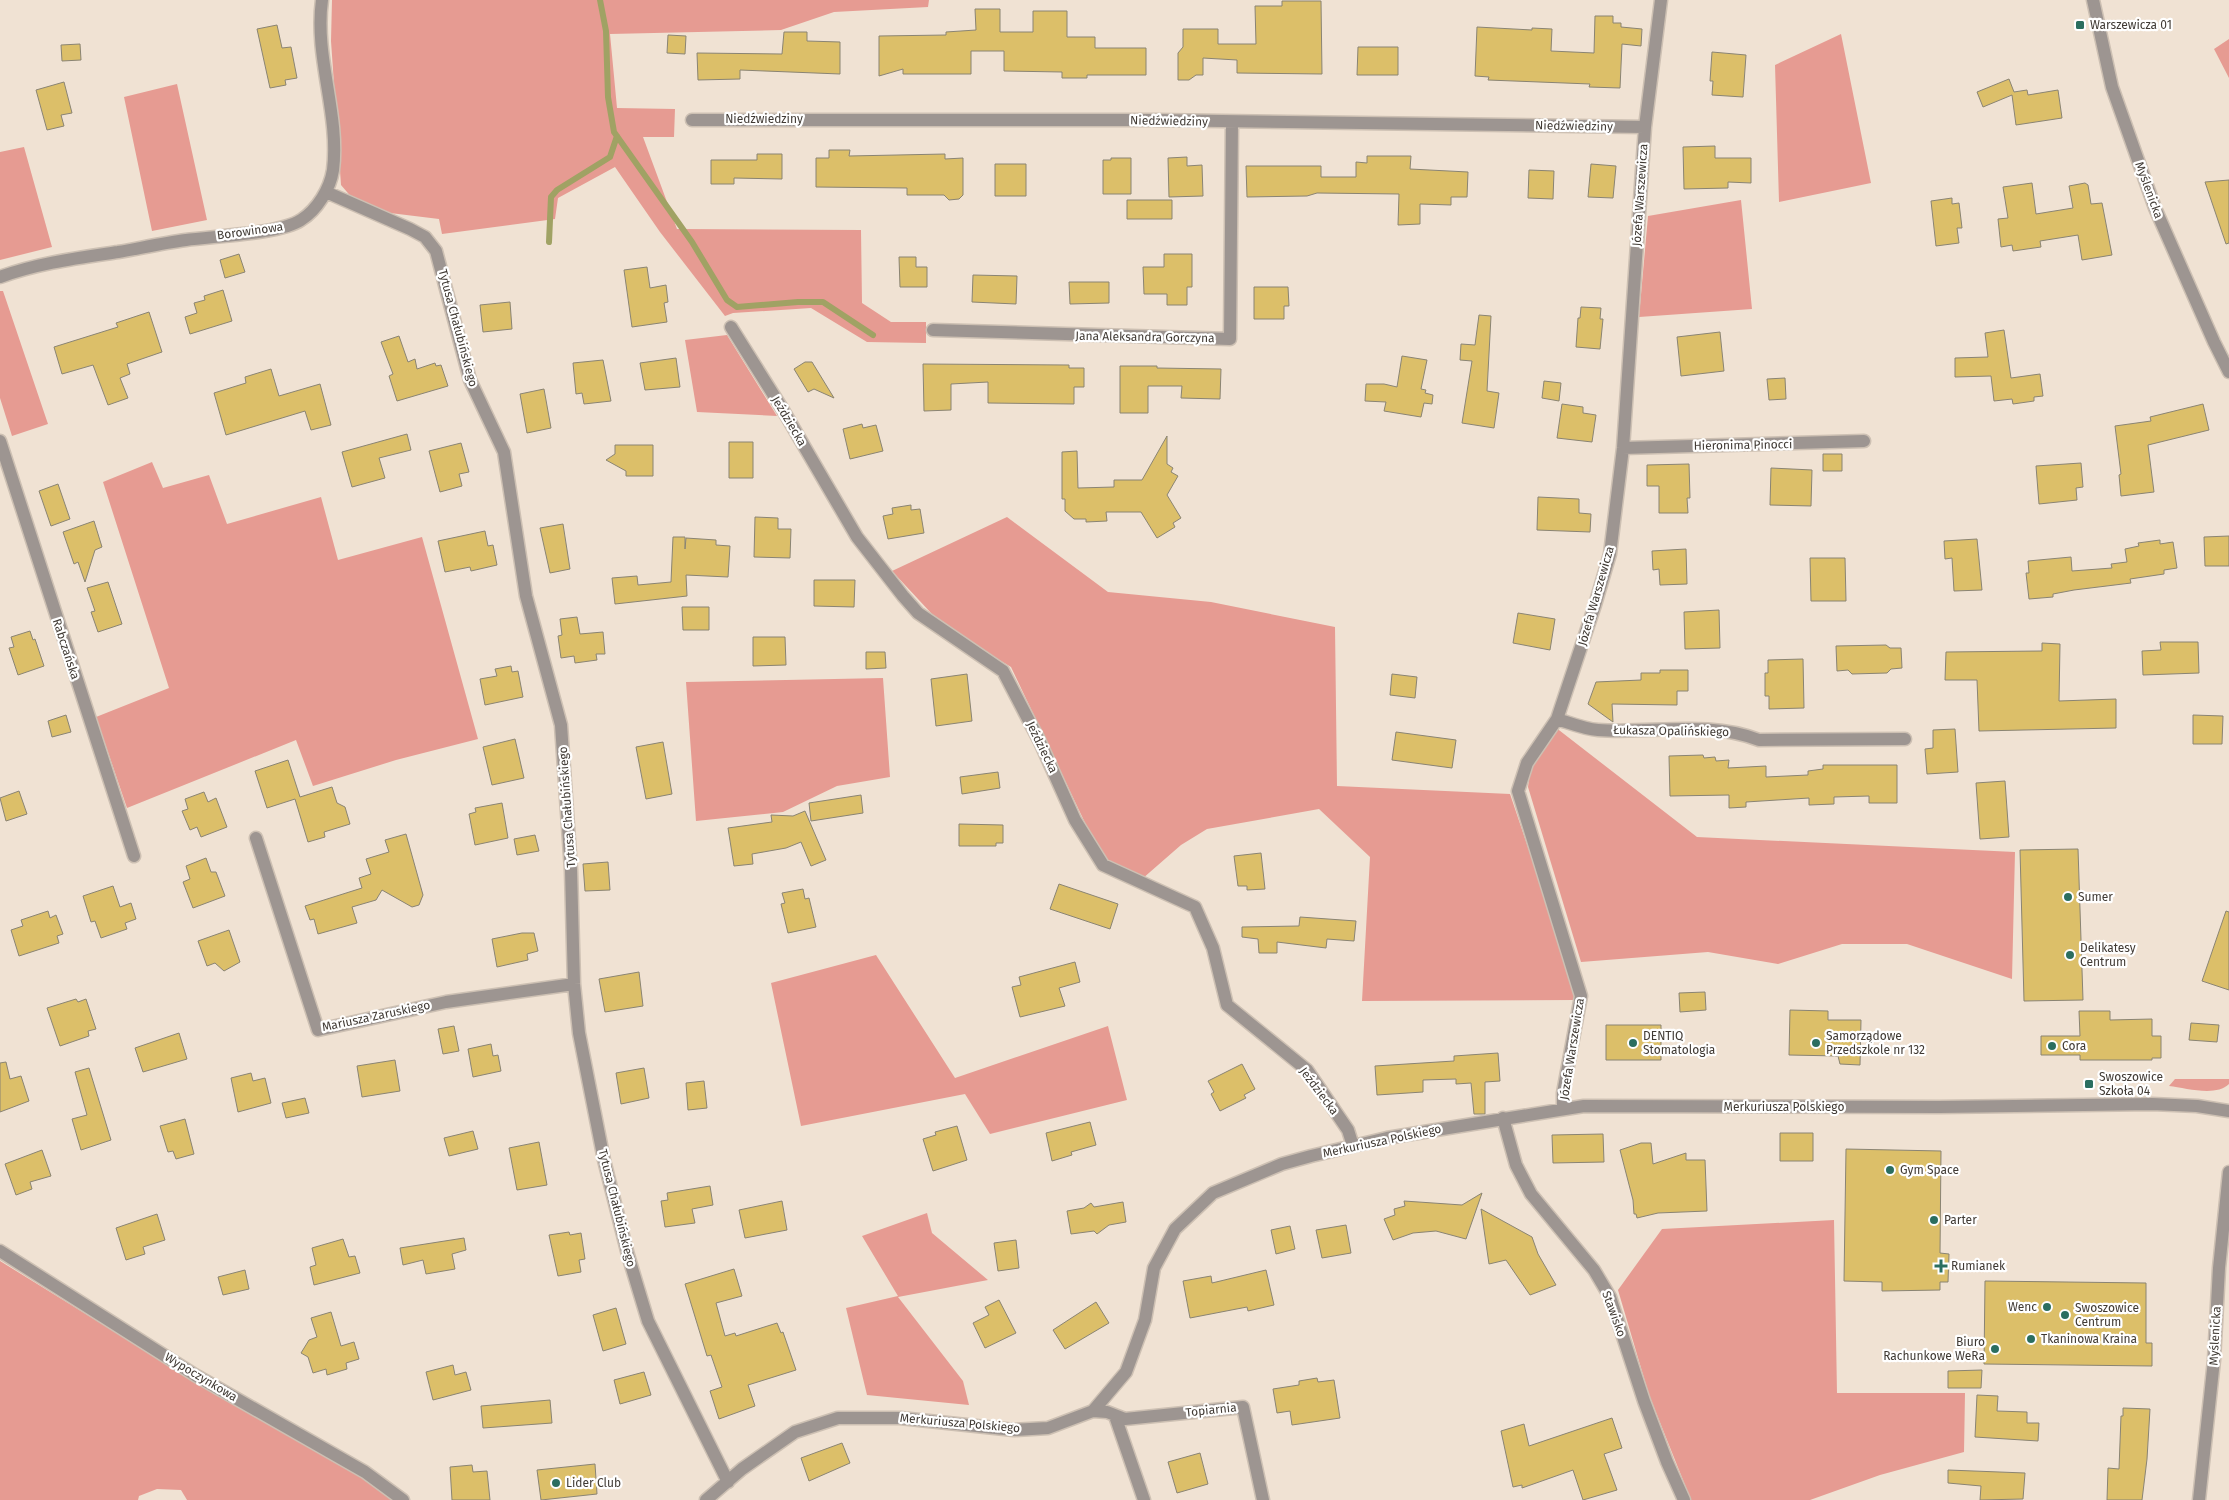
<svg xmlns="http://www.w3.org/2000/svg" width="2229" height="1500" font-family="'Fira Sans',sans-serif">
<rect width="100%" height="100%" fill="#f0e2d3"/>
<!-- green -->
<path fill="#e69b92" d="M332,0H929L928,7L834,12L781,30L610,34L617,108L675,109L674,137H643L677,229L861,230L862,303L891,322H926V343L867,342L811,308L733,313L725,316L660,232L615,167L558,198L555,219L442,234L439,219L390,213L353,199L341,185L331,41Z
M1841,34L1871,183L1779,202L1775,65Z
M2229,39V78L2214,49Z
M177,84L207,220L152,231L124,97Z
M24,147L52,247L0,260V152Z
M1741,200L1752,309L1639,317L1648,216Z
M0,291H3L48,424L12,436L0,398Z
M727,335L777,416L697,412L685,340Z
M152,462L163,488L209,475L227,524L321,497L338,560L422,537L478,739L396,760L313,786L296,740L127,808L96,717L169,688L103,482Z
M1007,517L1108,592L1211,602L1335,627L1337,786L1510,794L1574,984V1000L1362,1001L1370,857L1319,809L1207,829L1181,845L1142,879L1108,861L1097,848L1011,667L944,627L892,571Z
M883,678L890,777L837,786L783,812L696,821L686,682Z
M1555,727L1697,837L2015,852L2012,979L1907,944H1842L1778,964L1708,952L1581,962L1528,787L1530,772Z
M876,955L955,1078L1108,1026L1127,1100L990,1134L965,1094L801,1126L771,983Z
M2175,1079H2229V1084C2216,1097 2186,1088 2169,1086Z
M927,1213L932,1233L988,1280L898,1297L963,1381L969,1405L867,1395L846,1308L898,1296L862,1236Z
M1834,1220L1837,1393H1965L1964,1452L1880,1475L1810,1500H1691L1649,1395L1618,1290L1662,1229Z
M0,1261L188,1377L369,1482L395,1500H187L181,1490L157,1489L139,1496L138,1500H0Z"/>
<g fill="none" stroke-linecap="round" stroke-linejoin="round">
<!-- stream -->
<path stroke="#a0a264" stroke-width="6" d="M600,0L606,31L608,97L614,132L692,242L727,300L737,307L798,302H823L873,335
M549,242L551,197L557,190L610,157L617,136"/>
</g>
<!-- building -->
<path fill="#dcbf69" stroke="#8a8473" d="M1282,1H1321L1322,74L1237,73V60L1203,58V75H1196L1189,80H1178V53L1183,47V29H1218V44H1256L1255,6H1282Z
M975,9H1000V32H1033V11H1067V37H1095V48H1146V75H1087V78H1062V72L1004,71V51H971V74H903V69L879,76V36L946,35V32L976,30Z
M1595,16H1613V23H1621V27L1642,29L1641,46L1622,44L1620,88L1589,87L1590,84L1488,80L1489,77L1475,76L1477,27L1532,30V28L1552,29L1551,51L1594,53Z
M277,25L282,48L291,47L297,78L285,80L286,85L270,88L257,29Z
M784,32H807V41L840,42V74L740,70V79L698,80L697,53L782,54Z
M668,35L686,36L685,54L667,53Z
M80,44L81,60L62,61L61,45Z
M1358,47H1398V75H1357Z
M1712,52L1746,55L1743,97L1712,95L1713,81H1710Z
M2009,79L2014,92L2027,90L2028,95L2058,90L2062,118L2016,125L2012,95L1983,107L1977,92Z
M64,82L72,113L61,115L64,126L47,130L36,90Z
M1715,146V158H1751V183L1728,182V188L1684,189L1683,147Z
M829,150H850L849,156L945,154V159L963,158V195L959,199L949,200L944,195H907V188L816,187V158H829Z
M757,154H782V179L734,178V184H711V160H757Z
M1367,156H1411L1410,169L1468,172L1467,197H1451V205L1420,204V224L1398,225L1399,194L1317,193L1307,196L1247,197L1246,166H1321V177H1356V162L1367,163Z
M1187,157V166L1202,165L1203,196L1169,197L1168,158Z
M1111,158H1131V194H1103V160H1111Z
M995,164H1026V196H995Z
M1591,164L1616,166L1613,198L1588,197Z
M1529,170L1554,171L1553,199L1528,198Z
M2229,180V243L2226,244L2205,182Z
M2032,183L2036,214L2073,208L2069,186L2085,183L2088,185L2091,204L2102,203L2112,255L2082,260L2078,235L2040,241L2041,247L2013,251L2012,245L2001,247L1998,219L2008,218L2003,187Z
M1952,198V204L1959,203L1962,228H1957L1959,243L1936,246L1931,201Z
M1127,200H1172V219H1127Z
M239,254L245,272L225,278L220,260Z
M1164,254H1192V287H1187V305H1167V294H1144L1143,267H1164Z
M899,257H916V267H927V287H900Z
M647,267L650,288L666,285L668,302L664,303L667,322L632,327L624,270Z
M973,275L1017,276L1016,304L972,302Z
M1069,282H1109V303L1070,304Z
M1254,287H1288L1289,306H1284V319H1254Z
M223,290L232,321L190,334L185,317L197,313L194,303L205,300L204,296Z
M510,302L512,329L483,332L480,305Z
M1581,307L1601,308L1600,319H1603L1600,349L1576,347L1578,318H1580Z
M149,312L162,352L127,364L130,374L120,378L128,398L108,405L93,365L62,374L54,347L118,327L116,323Z
M1479,315L1491,316L1487,391L1499,393L1494,428L1462,423L1472,361L1460,360L1461,344L1475,345Z
M2004,330L2011,378L2040,374L2043,396L2034,397V401L2013,404L2012,399L1994,401L1991,376L1955,377V358L1988,357L1985,333Z
M1720,332L1724,371L1681,376L1677,337Z
M399,336L408,362L415,359L417,369L435,363L436,366L441,365L448,386L397,401L389,376L393,374L381,342Z
M1402,356L1427,360L1421,389L1426,390L1425,393L1433,395L1432,404L1424,403L1421,417L1384,411L1386,402L1365,401L1366,384H1384L1397,387Z
M676,358L680,387L645,390L640,363Z
M603,360L611,401L584,404L582,393L576,394L573,363Z
M805,362H812L834,398L814,389L808,392L794,369Z
M923,364L1069,365V368H1084V387H1074V404L988,403V382L951,384V410L924,411Z
M1120,366H1157V368L1221,369L1220,399L1181,398L1182,386H1148V413H1120Z
M271,369L279,396L320,384L331,425L311,430L305,411L226,435L214,393L246,383L245,377Z
M1785,378L1786,399L1769,400L1767,379Z
M1544,381L1561,383L1559,401L1542,398Z
M544,389L551,428L527,433L520,394Z
M1562,404L1583,407V413L1596,415L1592,442L1557,438Z
M2203,404L2209,430L2148,445L2154,492L2121,496L2119,475L2121,474L2115,426L2151,421L2150,417Z
M862,424L863,428L876,425L883,451L850,459L843,429Z
M407,434L411,450L379,458L385,478L352,487L342,452Z
M1167,436V464L1173,468L1171,472L1178,476L1167,495L1181,518L1173,523L1175,527L1157,538L1141,512H1106L1107,521L1086,522V519H1074L1065,511V499H1062V452L1077,451L1078,488L1114,487V480H1142Z
M729,442H753V478H729Z
M461,443L469,472L459,474L462,486L440,492L429,451Z
M615,445H653V476H626V471L606,460L615,454Z
M1823,454H1842V471H1823Z
M2081,463L2083,487L2076,488L2077,500L2039,504L2036,466Z
M1689,464L1690,498H1687L1688,513H1659V486H1647V465Z
M1771,468L1812,470L1811,506L1770,505Z
M58,484L70,519L51,526L39,491Z
M1538,497L1579,499V513L1591,514L1590,532L1537,530Z
M911,505V510L920,509L924,533L888,539L883,516L893,514L892,508Z
M755,517L778,518V529H791L790,558L754,557Z
M94,521L102,547L95,550L85,582L78,562L74,564L63,532Z
M563,524L570,569L550,573L540,528Z
M485,531L488,546L493,545L497,565L471,571L470,567L445,572L438,541Z
M2229,536V566H2205L2204,537Z
M673,537H685V549L686,538L716,540V545L730,546L728,577L686,575L687,596L615,604L612,578L637,576L638,585L671,582Z
M1977,539L1982,590L1954,591L1952,558L1945,559L1944,541Z
M2160,540V544L2173,542L2177,568L2164,570V574L2130,579L2131,583L2074,590L2053,594V597L2029,599L2026,573H2029L2028,561L2071,557L2072,571L2112,568L2111,564L2127,562L2125,549L2139,546L2138,543Z
M1686,549L1687,584L1660,585L1659,569L1653,570L1652,551Z
M1810,558H1845L1846,601H1811Z
M814,580H855L854,607L814,606Z
M108,582L122,624L98,632L91,612L95,611L87,588Z
M682,607H709V630H683Z
M1719,610L1720,648L1685,649L1684,612Z
M1518,613L1555,619L1550,650L1513,643Z
M577,617L580,634L603,632L605,654H596L597,660L575,663L574,656L561,658L558,636L562,635L560,619Z
M30,631L33,640L35,639L44,666L18,675L9,648L14,647L11,637Z
M753,637H785L786,665L753,666Z
M2160,642H2198L2199,673L2143,675L2142,651L2161,650Z
M2042,643L2060,644L2059,701L2116,699V728L1979,731L1977,680H1945L1946,652L2042,651Z
M1886,645L1890,648H1901L1902,668L1891,669L1887,673L1852,674L1848,670L1837,671L1836,646Z
M866,652H885L886,668L866,669Z
M1803,659L1804,708L1769,709V696H1765V673H1768V660Z
M511,666L512,672L518,671L523,697L485,705L480,679L497,676L495,669Z
M1660,670H1688V691H1677V705L1612,704L1613,722L1588,704L1596,682L1641,680V673H1660Z
M967,674L972,721L936,726L931,679Z
M1392,674L1417,677L1415,698L1390,695Z
M66,715L71,732L52,737L48,721Z
M2193,715L2223,716L2222,744H2193Z
M1955,729L1958,772L1927,774L1925,749L1933,748V730Z
M1396,732L1456,740L1452,768L1392,760Z
M515,739L524,778L492,785L483,747Z
M663,742L672,794L646,799L636,747Z
M1703,755L1704,758L1715,757L1716,761L1729,760L1728,768L1766,766V777L1808,775V771L1823,769V765H1897V803H1869V796L1834,797V804L1809,805V798L1746,802V807L1729,808V795L1670,796L1669,756Z
M288,760L300,797L332,787L337,803L345,807L350,824L324,832L325,837L308,842L295,799L267,808L255,771Z
M998,772L1000,788L962,794L960,777Z
M2005,781L2009,837L1980,839L1976,783Z
M19,791L27,814L6,821L0,798Z
M204,792L208,802L216,798L227,827L201,837L197,827L190,830L182,811L188,809L185,799Z
M861,795L863,813L811,821L809,803Z
M502,803L508,838L475,845L469,814L476,812L475,808Z
M805,811L826,860L811,866L801,842L786,848L752,854L753,864L734,866L728,828L772,822L771,815L793,816Z
M959,824L1003,825V843H996V846H959Z
M406,834L423,895L419,905L412,907L382,890L376,900L352,907L357,923L318,934L314,919L310,920L305,906L362,888L359,878L371,874L366,859L389,852L385,840Z
M535,835L539,851L517,855L514,839Z
M2078,849L2083,1000L2024,1001L2020,850Z
M1261,853L1265,889L1247,890V886H1238L1234,856Z
M206,858L211,872H216L225,896L193,908L183,882L190,879L186,866Z
M608,862L610,890L585,891L583,864Z
M1059,884L1118,904L1110,929L1050,909Z
M113,886L120,907L131,903L136,919L125,923L127,929L101,938L95,921L91,922L83,896Z
M803,889L805,899L809,898L816,927L788,933L781,904L785,903L782,893Z
M48,911L50,918L56,915L63,934L57,936L59,943L19,956L11,930L23,926L21,920Z
M2226,911L2229,912V990L2202,981Z
M1300,917L1356,921L1354,941L1327,939L1326,948L1277,942V953H1259L1258,939L1242,937V927L1299,926Z
M229,930L240,962L224,971L215,963L207,966L198,941Z
M522,933H534L538,951L527,954L528,960L497,967L492,939Z
M1075,962L1080,982L1059,988L1065,1006L1020,1017L1012,987L1021,985L1019,977Z
M639,972L643,1006L605,1012L599,979Z
M1705,992L1706,1010L1680,1012L1679,993Z
M76,999L78,1002L86,999L96,1029L88,1031L89,1036L60,1046L47,1008Z
M1790,1010L1828,1011V1020H1861L1860,1065L1840,1064L1838,1056L1789,1055Z
M2079,1011H2110V1020L2152,1019V1036H2161V1058H2152V1060H2080V1055H2041V1036H2080Z
M2191,1023L2219,1025L2217,1042L2189,1040Z
M1606,1025H1661V1060H1606Z
M454,1026L459,1051L443,1054L438,1029Z
M179,1033L187,1059L143,1072L135,1048Z
M491,1044L493,1056L498,1055L501,1071L473,1077L468,1049Z
M1498,1053L1500,1081L1485,1082V1114H1474L1471,1083L1456,1084V1079L1423,1080V1092L1377,1095L1375,1066L1454,1061V1056Z
M395,1060L400,1091L362,1097L357,1066Z
M6,1062L10,1079L21,1076L29,1101L0,1112V1063Z
M1242,1064L1255,1089L1244,1095L1246,1098L1220,1111L1211,1094L1214,1092L1208,1081Z
M89,1068L111,1140L81,1150L72,1119L87,1115L75,1072Z
M644,1068L649,1098L621,1104L616,1073Z
M251,1073L253,1081L265,1078L271,1103L238,1112L231,1078Z
M704,1081L707,1108L688,1110L686,1083Z
M305,1098L309,1113L286,1118L282,1103Z
M185,1119L194,1154L176,1159L173,1151L168,1152L160,1126Z
M1090,1122L1096,1145L1071,1152L1072,1155L1052,1161L1046,1133Z
M957,1126L967,1160L933,1171L923,1139L936,1135L935,1132Z
M473,1131L478,1149L449,1156L444,1138Z
M1780,1133H1813V1161H1780Z
M1603,1134L1604,1162L1553,1163L1552,1135Z
M539,1142L547,1185L517,1190L509,1148Z
M1641,1143H1651L1653,1164L1686,1153V1160H1705L1707,1211L1658,1213L1637,1218L1636,1214H1634L1633,1200L1620,1150Z
M1846,1149L1941,1151L1940,1253L1949,1254L1948,1282H1940V1290L1882,1291V1282L1844,1281Z
M42,1150L51,1176L30,1182L32,1189L16,1195L5,1164Z
M710,1186L713,1205L692,1209L695,1223L665,1227L661,1201L668,1200L667,1193Z
M1482,1193L1466,1239L1436,1231L1413,1233L1393,1240L1384,1219L1395,1215L1394,1209L1405,1206L1404,1201L1462,1205Z
M782,1201L787,1230L745,1238L739,1210Z
M1123,1202L1126,1222L1109,1225L1097,1234L1094,1231L1071,1234L1067,1211L1084,1208L1091,1203L1094,1207Z
M1481,1209L1532,1237L1538,1254L1556,1285L1530,1295L1506,1260L1489,1264Z
M157,1214L165,1240L143,1247L145,1254L126,1260L116,1228Z
M1346,1225L1351,1253L1322,1258L1316,1230Z
M1290,1226L1295,1249L1276,1254L1271,1230Z
M569,1232L570,1235L581,1233L585,1259L579,1260L581,1272L558,1276L549,1235Z
M464,1238L466,1250L452,1254L455,1269L426,1274L423,1260L403,1265L400,1248Z
M343,1239L349,1257L355,1256L360,1273L314,1285L310,1267L316,1265L312,1248Z
M1016,1240L1019,1268L998,1271L994,1243Z
M734,1269L742,1296L716,1303L725,1336L735,1333L736,1336L777,1323L781,1333L783,1332L796,1370L748,1385L755,1406L719,1419L710,1391L722,1387L711,1355L707,1356L685,1284Z
M245,1270L249,1289L223,1295L218,1277Z
M1266,1270L1274,1305L1248,1311L1247,1307L1190,1318L1183,1281L1211,1276L1212,1283Z
M1985,1281L2146,1283V1343H2152V1366L1984,1364Z
M999,1300L1016,1333L985,1348L973,1323L989,1315L985,1307Z
M1096,1302L1109,1323L1065,1349L1053,1330Z
M616,1308L626,1344L603,1351L593,1315Z
M331,1312L341,1346L354,1342L359,1359L346,1363L347,1369L327,1375L326,1369L313,1373L308,1357L301,1353L309,1340L317,1337L311,1318Z
M453,1365L455,1375L466,1372L471,1390L433,1400L426,1372Z
M1982,1370L1981,1388H1948V1371Z
M644,1372L651,1395L620,1404L614,1380Z
M1317,1378L1318,1382L1334,1380L1340,1418L1292,1425L1290,1411L1277,1413L1273,1389L1299,1385V1381Z
M1977,1395L1998,1396L1997,1411L2027,1412V1423H2039L2038,1441L1975,1437Z
M550,1400L552,1423L483,1428L481,1406Z
M2123,1408L2150,1409L2147,1459L2142,1500H2107L2108,1468L2119,1469L2121,1416H2123Z
M1612,1418L1622,1448L1604,1454L1617,1490L1583,1500L1573,1470L1522,1488V1485L1513,1487L1501,1431L1524,1424L1529,1446Z
M842,1443L850,1463L809,1481L801,1458Z
M1200,1453L1208,1484L1177,1493L1168,1462Z
M595,1464L597,1494L541,1500L537,1470Z
M472,1465L473,1472L487,1471L490,1500H452L450,1467Z
M1948,1470L2025,1473L2023,1499L1980,1500L1981,1486L1948,1483Z"/>
<g fill="none" stroke-linecap="round" stroke-linejoin="round">
<!-- minor casing -->
<g stroke="#cdc0b3" stroke-width="15">
<path id="minor" d="M2093,0L2112,87L2155,208L2214,342L2229,372
M692,120H1155L1645,127
M326,192L410,229L425,237L436,251L470,380L504,452L526,596L561,725L571,870L574,984L579,1033L604,1160L628,1255L648,1321L728,1482
M0,277C38,263 78,258 118,252C141,248 163,243 186,240C214,236 280,234 301,220C317,210 330,189 333,170C340,114 314,57 322,0
M731,327L783,410L857,537L903,596L918,613L1003,671L1039,740L1075,820L1103,865L1195,907L1213,948L1227,1005L1307,1070L1348,1130L1353,1146
M933,330L1230,339L1232,122
M0,441L134,856
M1623,448L1864,441
M1557,719C1570,723 1584,729 1598,730C1651,734 1709,720 1759,740L1905,739
M256,838L318,1030L446,1002L574,984
M1563,1109V1093L1581,996L1518,791L1527,763L1557,719L1595,605L1610,554L1623,448L1645,127L1661,0
M1503,1118L1516,1165L1531,1194L1594,1270L1610,1297L1644,1401L1667,1462L1684,1500
M0,1251L195,1375L365,1472L403,1500
M1093,1411L1107,1412L1125,1419L1243,1407L1263,1500
M1115,1416L1144,1500
M706,1500L742,1469L795,1432L838,1418H900L1014,1430L1048,1428L1093,1411L1126,1372L1145,1320L1154,1268L1175,1229L1213,1193L1282,1164L1311,1156L1387,1138L1584,1106L1939,1107L2152,1104L2197,1106L2229,1111
M2199,1500L2214,1360L2219,1268L2229,1172"/>
</g>
<!-- minor -->
<use href="#minor" stroke="#9d9591" stroke-width="12"/>
</g>
<!-- markers -->
<g fill="#2b6e5f" stroke="#fff" stroke-width="2">
<rect x="2075" y="20" width="10" height="10" rx="2.5"/>
<circle cx="2068" cy="897" r="5"/>
<circle cx="2070" cy="955" r="5"/>
<circle cx="1633" cy="1043" r="5"/>
<circle cx="1816" cy="1043" r="5"/>
<circle cx="2052" cy="1046" r="5"/>
<rect x="2084" y="1079" width="10" height="10" rx="2.5"/>
<circle cx="1890" cy="1170" r="5"/>
<circle cx="1934" cy="1220" r="5"/>
<path d="M1938.5 1258.5h5v5h5v5h-5v5h-5v-5h-5v-5h5z"/>
<circle cx="2047" cy="1307" r="5"/>
<circle cx="2065" cy="1315" r="5"/>
<circle cx="2031" cy="1339" r="5"/>
<circle cx="1995" cy="1349" r="5"/>
<circle cx="556" cy="1483" r="5"/>
</g>
<g text-anchor="middle" stroke-width="4.5" stroke-linejoin="round" paint-order="stroke">
<!-- poi labels -->
<g font-size="12" fill="#403a34" stroke="#fff" text-anchor="start">
<text x="2090" y="29">Warszewicza 01</text>
<text x="2078" y="901">Sumer</text>
<text x="2080" y="952">Delikatesy<tspan x="2080" dy="14">Centrum</tspan></text>
<text x="1643" y="1040">DENTIQ<tspan x="1643" dy="14">Stomatologia</tspan></text>
<text x="1826" y="1040">Samorządowe<tspan x="1826" dy="14">Przedszkole nr 132</tspan></text>
<text x="2062" y="1050">Cora</text>
<text x="2099" y="1081">Swoszowice<tspan x="2099" dy="14">Szkoła 04</tspan></text>
<text x="1900" y="1174">Gym Space</text>
<text x="1944" y="1224">Parter</text>
<text x="1951" y="1270">Rumianek</text>
<text x="2037" y="1311" text-anchor="end">Wenc</text>
<text x="2075" y="1312">Swoszowice<tspan x="2075" dy="14">Centrum</tspan></text>
<text x="2041" y="1343">Tkaninowa Kraina</text>
<text x="1985" y="1346" text-anchor="end">Biuro<tspan x="1985" dy="14">Rachunkowe WeRa</tspan></text>
<text x="566" y="1487">Lider Club</text>
</g>
<!-- street labels -->
<g font-size="12" fill="#403a34" stroke="#fff">
<text x="764" y="123">Niedźwiedziny</text>
<text transform="translate(1169 121) rotate(1)" y="4">Niedźwiedziny</text>
<text transform="translate(1574 126) rotate(1)" y="4">Niedźwiedziny</text>
<text transform="translate(2149 190) rotate(70)" y="4">Myślenicka</text>
<text transform="translate(1640 195) rotate(-86)" y="4">Józefa Warszewicza</text>
<text transform="translate(250 231) rotate(-8)" y="4">Borowinowa</text>
<text transform="translate(458 328) rotate(75)" y="4">Tytusa Chałubińskiego</text>
<text transform="translate(1145 337) rotate(1)" y="4">Jana Aleksandra Gorczyna</text>
<text transform="translate(789 421) rotate(59)" y="4">Jeździecka</text>
<text transform="translate(1743 445) rotate(-1)" y="4">Hieronima Pinocci</text>
<text transform="translate(1596 596) rotate(-74)" y="4">Józefa Warszewicza</text>
<text transform="translate(66 649) rotate(72)" y="4">Rabczańska</text>
<text transform="translate(1671 731) rotate(1)" y="4">Łukasza Opalińskiego</text>
<text transform="translate(1042 747) rotate(64)" y="4">Jeździecka</text>
<text transform="translate(567 807) rotate(-94)" y="4">Tytusa Chałubińskiego</text>
<text transform="translate(376 1016) rotate(-12)" y="4">Mariusza Zaruskiego</text>
<text transform="translate(1572 1049) rotate(-81)" y="4">Józefa Warszewicza</text>
<text transform="translate(1319 1091) rotate(53)" y="4">Jeździecka</text>
<text x="1784" y="1111">Merkuriusza Polskiego</text>
<text transform="translate(1382 1141) rotate(-12)" y="4">Merkuriusza Polskiego</text>
<text transform="translate(617 1208) rotate(76)" y="4">Tytusa Chałubińskiego</text>
<text transform="translate(1614 1314) rotate(70)" y="4">Stawisko</text>
<text transform="translate(2215 1336) rotate(-87)" y="4">Myślenicka</text>
<text transform="translate(201 1377) rotate(31)" y="4">Wypoczynkowa</text>
<text transform="translate(1211 1410) rotate(-6)" y="4">Topiarnia</text>
<text transform="translate(960 1423) rotate(5)" y="4">Merkuriusza Polskiego</text>
</g>
</g>
</svg>
